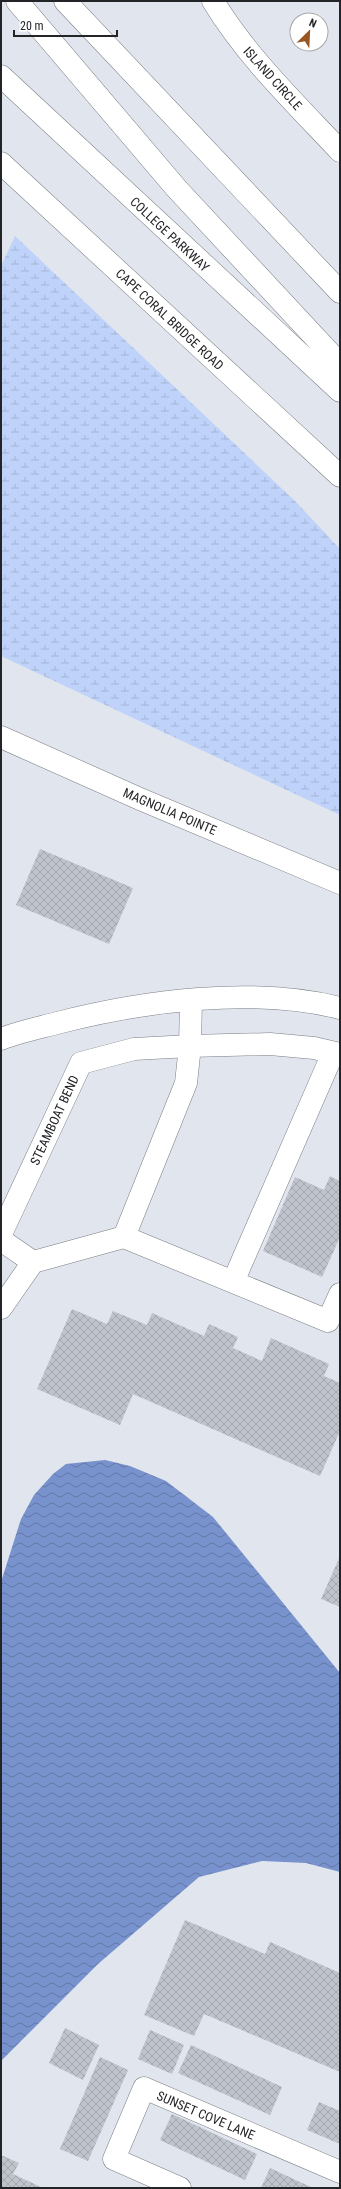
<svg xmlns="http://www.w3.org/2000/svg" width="341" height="2189" font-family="'Roboto Condensed',sans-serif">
<defs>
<pattern id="wetland-marsh" width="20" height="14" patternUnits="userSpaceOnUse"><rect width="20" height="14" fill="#bfd2f9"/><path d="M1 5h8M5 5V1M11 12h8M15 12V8" fill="none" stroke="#a4b4d5"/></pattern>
<pattern id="water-waves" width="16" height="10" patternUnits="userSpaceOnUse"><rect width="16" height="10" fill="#7892cd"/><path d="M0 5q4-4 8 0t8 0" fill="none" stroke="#6277a6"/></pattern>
<pattern id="building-cross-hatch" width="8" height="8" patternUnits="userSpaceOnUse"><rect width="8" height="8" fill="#bfc3cb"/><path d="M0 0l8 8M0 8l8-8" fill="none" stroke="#a4a7ae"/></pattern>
</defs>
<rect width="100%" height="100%" fill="#e1e5ed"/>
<!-- wetland -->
<path fill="url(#wetland-marsh)" d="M15,236L295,501L340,549V815L1,656V266Z"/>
<!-- water -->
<path fill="url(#water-waves)" d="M105,1460L130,1466L166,1481L213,1517L340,1673V1872L306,1863L262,1861L199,1877L98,1964L1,2061V1582L21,1519L34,1495L53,1474L66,1464Z"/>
<!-- building -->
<path fill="url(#building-cross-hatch)" d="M40,849L133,888L109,944L16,905Z
M330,1176L340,1181V1237L322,1277L263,1251L295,1177L324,1190Z
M72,1309L107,1324L113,1311L147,1325L152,1313L204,1336L209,1324L238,1337L233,1348L262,1361L271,1338L329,1364L324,1376L340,1383V1431L320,1476L133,1394L120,1425L37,1389Z
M340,1556V1607L321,1599Z
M185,1920L265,1954L270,1942L340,1973V2072L204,2014L194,2036L144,2015Z
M65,2028L99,2045L83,2080L49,2063Z
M150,2030L184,2045L172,2074L138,2059Z
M191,2045L282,2087L270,2115L178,2073Z
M100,2057L128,2070L88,2161L60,2149Z
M319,2102L340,2111V2144L307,2130Z
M172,2114L257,2154L245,2180L160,2140Z
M1,2155L19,2163L13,2174L43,2188H1Z
M270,2168L313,2188H261Z"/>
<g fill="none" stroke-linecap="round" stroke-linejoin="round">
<!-- minor casing -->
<g stroke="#7a7d85" stroke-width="23">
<path id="minor" d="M213,1C247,57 295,103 340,151
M1,737L140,799L340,883
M1,1039C19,1032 38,1028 57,1023C143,1001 253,986 340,1008
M1,1234L81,1063L134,1049L190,1046L270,1044L314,1048L340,1054
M124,1237L186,1083L190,1046L191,1000
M1,1240L33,1262
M233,1282L333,1053
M1,1308L33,1262L124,1237L328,1321L340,1294
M180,2188L114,2159L144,2088L340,2172"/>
</g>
<!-- major casing -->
<g stroke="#7a7d85" stroke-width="23">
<path id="major" d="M17,1L177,189L340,364
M65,1L340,292
M1,76L340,391
M1,163L340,476"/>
</g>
<!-- minor -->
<use href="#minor" stroke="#fff" stroke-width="22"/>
<!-- major -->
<use href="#major" stroke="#fff" stroke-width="22"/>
</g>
<g text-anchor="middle" stroke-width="3" stroke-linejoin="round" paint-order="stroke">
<!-- street labels -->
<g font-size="13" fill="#232427" stroke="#fff">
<text transform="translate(273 78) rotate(48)" y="5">ISLAND CIRCLE</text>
<text transform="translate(170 234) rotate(43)" y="5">COLLEGE PARKWAY</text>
<text transform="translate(170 319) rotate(43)" y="5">CAPE CORAL BRIDGE ROAD</text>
<text transform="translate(170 811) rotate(23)" y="5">MAGNOLIA POINTE</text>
<text transform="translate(54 1120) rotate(-65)" y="5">STEAMBOAT BEND</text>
<text transform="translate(206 2115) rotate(23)" y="5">SUNSET COVE LANE</text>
</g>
</g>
<!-- border -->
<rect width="341" height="2189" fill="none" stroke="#232427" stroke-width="4"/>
<!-- north arrow -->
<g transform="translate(309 32) rotate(24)"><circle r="19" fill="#ffffff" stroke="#a7a7a9"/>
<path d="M0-3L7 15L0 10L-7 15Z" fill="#975521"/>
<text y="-6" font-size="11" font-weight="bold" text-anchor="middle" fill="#232427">N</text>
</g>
<!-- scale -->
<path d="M14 30v6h103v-6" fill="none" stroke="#232427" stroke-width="2"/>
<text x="20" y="30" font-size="12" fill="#232427" stroke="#ffffff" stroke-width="3" paint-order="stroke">20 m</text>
</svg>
